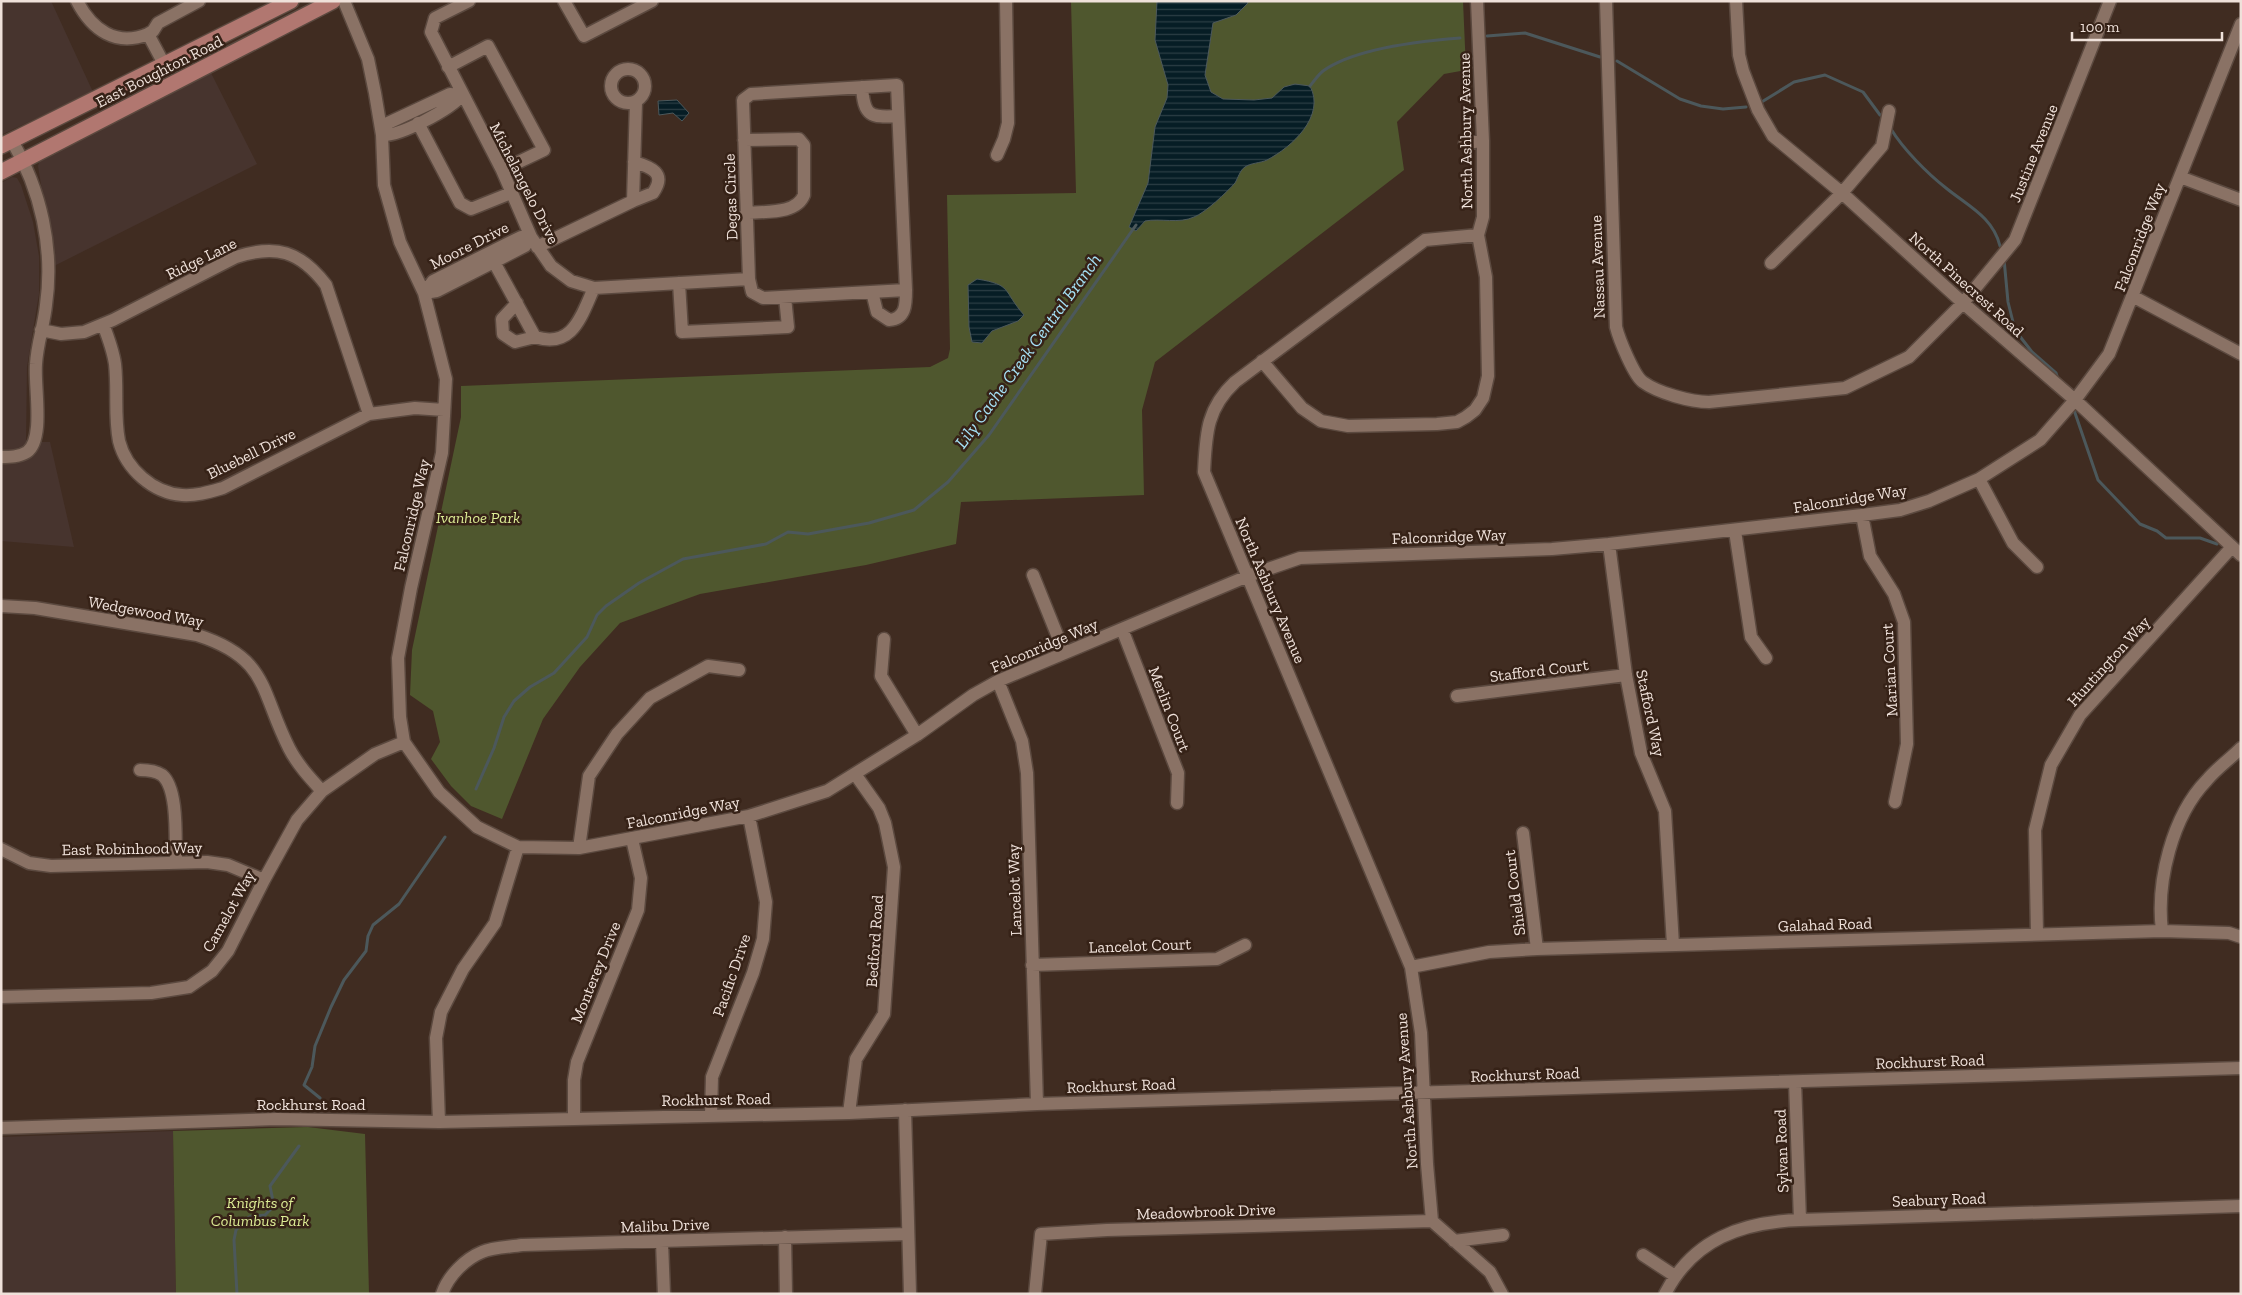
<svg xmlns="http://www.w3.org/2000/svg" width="2242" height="1295" font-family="'Zilla Slab',serif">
<defs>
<pattern id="water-rules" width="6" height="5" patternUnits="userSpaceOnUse" patternTransform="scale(1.25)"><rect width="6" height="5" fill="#061d25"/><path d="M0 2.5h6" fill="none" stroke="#2b3e44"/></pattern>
</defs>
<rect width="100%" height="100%" fill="#402c21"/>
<!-- commercial -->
<path fill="#47342e" d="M1,1H51L93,92L1,135Z
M210,71L257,164L54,266L38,166L41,156Z
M12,177L17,178L21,185L33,222L39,256V294L27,367L26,442H50L74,547L1,541V183Z
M173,1131L176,1294H1V1137Z"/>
<!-- green -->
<path fill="#4f572e" d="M1071,1H1463L1466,70L1444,74L1397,122L1404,170L1155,362L1142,410L1144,495L961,502L956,544L866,565L700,594L620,623L580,667L543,719L502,819L471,806L451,786L431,759L440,742L433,711L410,695L412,650L461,417V386L930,367L948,358L950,349L947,195L1076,193Z
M308,1127L365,1134L369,1294H176L173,1131Z"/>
<!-- water -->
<path fill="url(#water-rules)" stroke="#4c585b" d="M1157,1H1247L1248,3L1236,15L1213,23L1205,75L1211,92L1223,99L1254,100L1272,98L1284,87L1295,84L1310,86C1326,116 1292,147 1267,160C1261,163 1250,163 1245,167C1240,170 1238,178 1235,183C1227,192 1205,213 1194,217C1179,224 1160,218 1145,221L1136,231L1129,227L1148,183L1155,127L1167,98L1168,85L1155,40Z
M677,100L689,113L682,121L673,113L659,115L658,101Z
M977,279C1013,285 1002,290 1024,315L1018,321L992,331L982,343L972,342L969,327L968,285Z"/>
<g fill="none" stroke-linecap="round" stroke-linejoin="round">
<!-- stream -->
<path stroke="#4c585b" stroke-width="3" d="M1487,36L1525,33L1600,57
M1617,61L1680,99L1701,106L1723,109L1746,107
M1310,86C1314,81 1318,75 1323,71C1355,48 1421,41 1460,38
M1760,103L1794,82L1825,75L1863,92L1880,115
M1891,129C1903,149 1928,174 1946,188C1968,206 1993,217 2000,246
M2004,259L2008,302L2015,330L2032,352L2056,373L2058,379
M2074,410L2098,480L2140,524L2157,531L2166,538H2200L2217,544
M476,789L494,748L504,717L514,701L530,687L554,673L587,637L597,615L606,606L639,583L683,559L766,544L788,532L808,534L869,523L914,510L948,482L989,435L1136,225
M320,1098L304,1085L312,1067L315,1046L331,1007L344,980L366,951L368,936L373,925L399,904L445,837
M237,1294L234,1240L236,1230L249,1217L265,1215L274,1206L270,1186L299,1146"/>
<!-- minor casing -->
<g stroke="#5b493f" stroke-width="15">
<path id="minor" d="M77,1C92,30 116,47 148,34L164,64
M344,1L368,59L375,93L382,135L384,185L400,242L424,293L446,379L442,453L411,588L398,658L400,717L404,742L439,792L477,827L518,847L579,848L749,816L827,791L917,735L973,695L998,681L1248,576L1300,558L1552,549L1609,544L1862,515L1900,510L1929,501L1979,479L2040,440L2075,400L2109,354L2241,24
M469,1L435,18L431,32L502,170L531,237L551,266L571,281L594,288L749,279
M564,1L584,36L652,1
M1477,1L1483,141V217L1478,235L1425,240L1235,382C1206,409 1206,435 1204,472L1411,967L1421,1033L1427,1164L1432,1221L1490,1272L1502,1294
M1606,1L1616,327C1619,339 1634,376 1643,382C1658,393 1691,402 1709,402L1845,388L1909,357L1963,303L2015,240L2110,1
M1736,1L1739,55L1743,71L1758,110L1773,136L1842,193L1963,303L2075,400L2241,555
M148,34L153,31L158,23L199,1
M448,67L488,46L544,150L502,170
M611 86a17 17 0 1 1 34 0a17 17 0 1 1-34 0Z
M897,85L906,290L763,298L752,292L749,279L743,100L751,94Z
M862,87C864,116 870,118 898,116
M450,94L462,95C451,109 399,137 382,135L388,123Z
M418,123L460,203L471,209L511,193
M744,140L799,139L804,145V195C796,215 765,211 746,213
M1465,143L1483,141
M997,155L1004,139L1008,123L1006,1
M2180,177L2241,200
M633,201L653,193C667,173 651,167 634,162
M537,247L633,201L636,102
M494,262L535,337C573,349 581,316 594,288
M1771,263L1842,193L1882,146L1889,111
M679,283L682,332L788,327L785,297
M872,292L877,312L889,320C906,319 906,304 906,290
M424,293L433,281L521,237H531
M424,293L437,291L525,246L531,237
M2134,297L2241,354
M517,303L502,319L503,334L515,342L535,337
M103,324C108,337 113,350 115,364C118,390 114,416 119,441C126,469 153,493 182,495C196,496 209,492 223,488L369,414L415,408L444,410
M41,330L61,334L84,332L113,320L236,257C276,244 300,251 326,285L369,414
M1262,361L1302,408L1321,421L1348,426L1437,424L1457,422L1466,417L1475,410L1483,398L1488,376L1486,277L1478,235
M1,457C10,457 19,457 27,452C45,439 34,386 36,364C37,344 44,325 46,305C54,248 41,190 12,141
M1979,479L2013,543L2037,567
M1862,515L1870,556L1894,594L1904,622L1907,744L1895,802
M1735,531L1751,637L1766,658
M1609,544L1626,675L1641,753L1665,811L1673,945
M1033,575L1064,652
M1,606L35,608L197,635C269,658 260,691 289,748C297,764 310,778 322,791
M1122,629L1178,773L1177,803
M884,639L881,676L917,735
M998,681L1022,741L1027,773L1037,1104
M1457,696L1626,675
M140,770C147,770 156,771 162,775C179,789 175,842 176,862
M1523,833L1537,949
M579,848L589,776L617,734L650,698L708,666L739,670
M1,849L29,863L51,866L207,862L228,865L264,880
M2162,931C2156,882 2172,816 2207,780C2217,768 2230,759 2241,748
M2037,934L2035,830L2051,765L2080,715L2232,547
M1032,965L1217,959L1245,945
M1411,967L1489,952L1537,949L2162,931L2229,933L2241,937
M1,997L151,993L189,987L212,971L228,951L264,880L297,820L322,791L375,754L404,742
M1795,1082L1800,1220
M905,1110L910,1294
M849,1113L856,1059L884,1014L894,867L885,823L879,808L855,774
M711,1114L712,1077L753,973L763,939L766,902L749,816
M574,1118V1080L577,1062L638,910L641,878L632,839
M439,1122L436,1038L441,1012L463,969L495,923L518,847
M1,1128L277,1119L439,1122L849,1113L1037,1104L2241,1068
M785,1237L786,1294
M1454,1241L1503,1235
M662,1242L664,1294
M1643,1255L1675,1276
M442,1294C448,1276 465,1259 482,1252C493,1247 510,1247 522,1245L908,1234
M1035,1294L1041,1234L1107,1230L1432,1221
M1665,1294C1693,1239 1742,1222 1800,1220L2241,1206"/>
</g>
<!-- major casing -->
<g stroke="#5b493f" stroke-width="18">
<path id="major" d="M1,146L291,1
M1,172L333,1"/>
</g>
<!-- minor -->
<use href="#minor" stroke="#8a7265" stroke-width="12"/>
<!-- major -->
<use href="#major" stroke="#b17770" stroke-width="15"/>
</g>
<g text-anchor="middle" stroke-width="5" stroke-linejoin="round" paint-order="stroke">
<!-- street labels -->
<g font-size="16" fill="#efe1da" stroke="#362217">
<text transform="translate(159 71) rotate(-27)" y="6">East Boughton Road</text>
<text transform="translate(1465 131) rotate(-91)" y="6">North Ashbury Avenue</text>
<text transform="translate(2033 153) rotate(-68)" y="6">Justine Avenue</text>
<text transform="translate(525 183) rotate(63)" y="6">Michelangelo Drive</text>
<text transform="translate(730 197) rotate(-92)" y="6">Degas Circle</text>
<text transform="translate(2139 237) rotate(-69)" y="6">Falconridge Way</text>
<text transform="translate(469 245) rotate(-27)" y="6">Moore Drive</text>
<text transform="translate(201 258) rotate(-26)" y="6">Ridge Lane</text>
<text transform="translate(1597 267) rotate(-92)" y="6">Nassau Avenue</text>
<text transform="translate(1967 284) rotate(42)" y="6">North Pinecrest Road</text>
<text transform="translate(251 453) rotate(-26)" y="6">Bluebell Drive</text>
<text transform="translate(1850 498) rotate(-9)" y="6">Falconridge Way</text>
<text transform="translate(411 515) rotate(-77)" y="6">Falconridge Way</text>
<text transform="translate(1449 536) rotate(-2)" y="6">Falconridge Way</text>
<text transform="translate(1271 590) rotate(67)" y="6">North Ashbury Avenue</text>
<text transform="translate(146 611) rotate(10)" y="6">Wedgewood Way</text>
<text transform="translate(1044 645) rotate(-23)" y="6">Falconridge Way</text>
<text transform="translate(2108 661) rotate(-48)" y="6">Huntington Way</text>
<text transform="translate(1539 670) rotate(-7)" y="6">Stafford Court</text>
<text transform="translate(1889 670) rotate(-93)" y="6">Marian Court</text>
<text transform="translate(1170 709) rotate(69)" y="6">Merlin Court</text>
<text transform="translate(1651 713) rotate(78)" y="6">Stafford Way</text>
<text transform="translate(683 812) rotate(-11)" y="6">Falconridge Way</text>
<text transform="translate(132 848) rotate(-1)" y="6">East Robinhood Way</text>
<text transform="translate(1014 890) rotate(-92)" y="6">Lancelot Way</text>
<text transform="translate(1514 893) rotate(-97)" y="6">Shield Court</text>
<text transform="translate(228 911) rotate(-61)" y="6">Camelot Way</text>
<text transform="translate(1825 924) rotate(-2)" y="6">Galahad Road</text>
<text transform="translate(874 941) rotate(-86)" y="6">Bedford Road</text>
<text transform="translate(1140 945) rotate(-2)" y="6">Lancelot Court</text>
<text transform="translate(595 972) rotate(-68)" y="6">Monterey Drive</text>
<text transform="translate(731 975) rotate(-71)" y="6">Pacific Drive</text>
<text transform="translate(1930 1061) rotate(-2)" y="6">Rockhurst Road</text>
<text transform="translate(1525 1074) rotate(-2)" y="6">Rockhurst Road</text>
<text transform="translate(1121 1085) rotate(-2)" y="6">Rockhurst Road</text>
<text transform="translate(1406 1091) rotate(-94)" y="6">North Ashbury Avenue</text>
<text transform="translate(716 1099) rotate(-1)" y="6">Rockhurst Road</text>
<text x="311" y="1110">Rockhurst Road</text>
<text transform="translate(1781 1151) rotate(-92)" y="6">Sylvan Road</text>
<text transform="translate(1939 1199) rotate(-2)" y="6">Seabury Road</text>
<text transform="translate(1206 1211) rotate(-2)" y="6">Meadowbrook Drive</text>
<text transform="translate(665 1225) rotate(-2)" y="6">Malibu Drive</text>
</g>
<!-- park labels -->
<g font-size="16" font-style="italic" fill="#dded95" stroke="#362217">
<text x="478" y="523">Ivanhoe Park</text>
<text x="260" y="1208">Knights of<tspan x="260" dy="18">Columbus Park</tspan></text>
</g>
<!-- water labels -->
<g font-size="18" font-style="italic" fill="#a6e2f7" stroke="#362217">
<text transform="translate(1028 351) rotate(-54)" y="6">Lily Cache Creek Central Branch</text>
</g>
</g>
<!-- border -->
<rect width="2242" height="1295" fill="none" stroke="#efe1da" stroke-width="5"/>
<!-- scale -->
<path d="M2072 32v8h150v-8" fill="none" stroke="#efe1da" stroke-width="2.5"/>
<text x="2080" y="32" font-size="15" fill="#efe1da" stroke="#362217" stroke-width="4" paint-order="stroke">100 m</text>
</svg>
